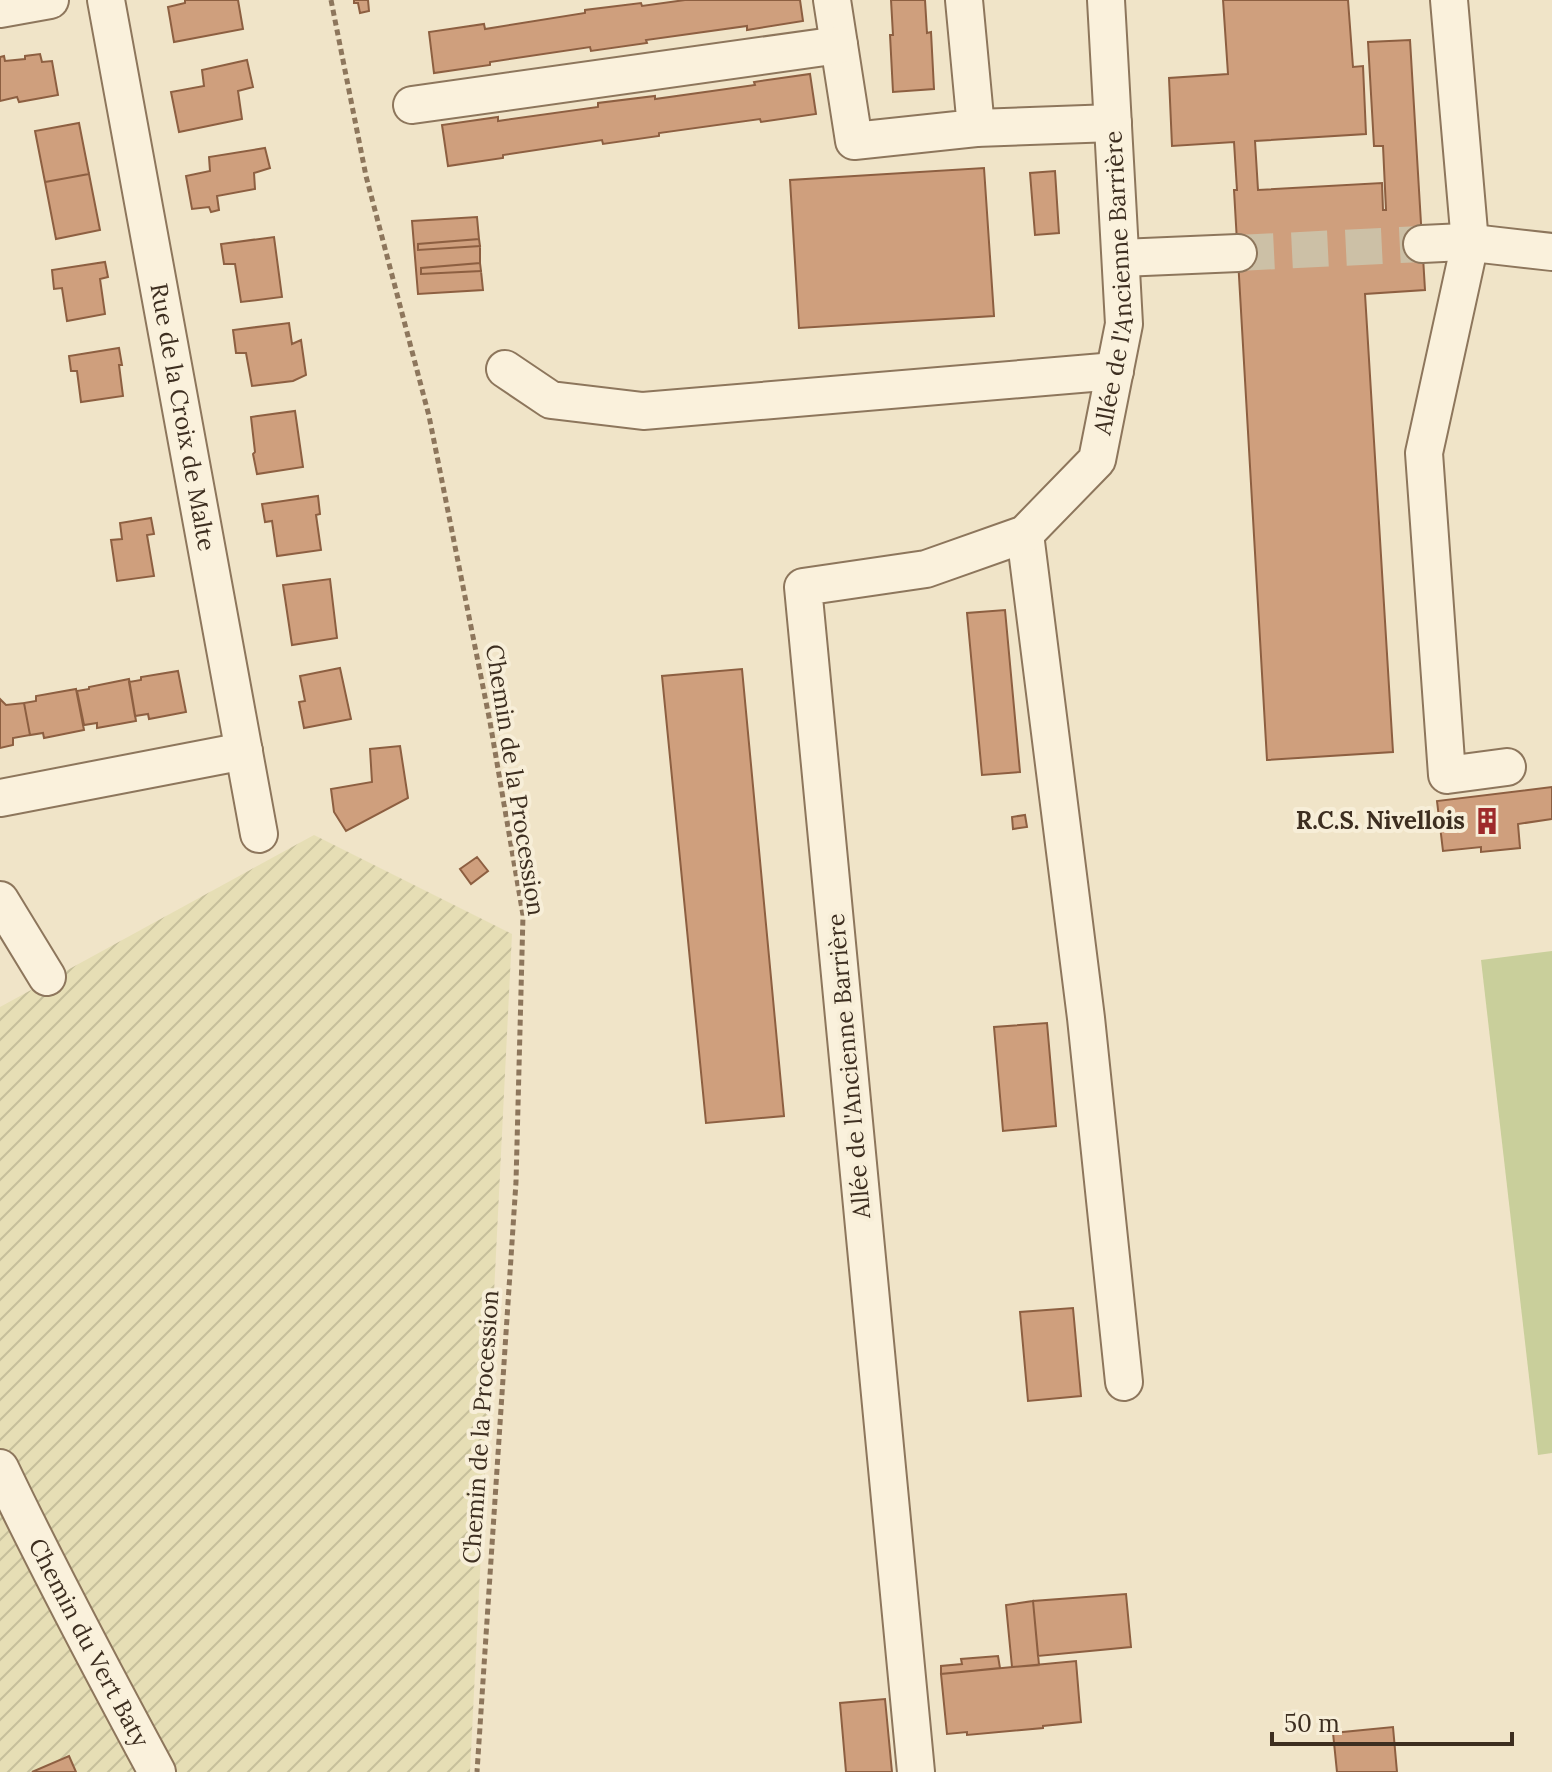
<svg xmlns="http://www.w3.org/2000/svg" width="1552" height="1772" font-family="Lora,serif">
<defs>
<pattern id="farmland-furrows" width="10" height="10" patternUnits="userSpaceOnUse" patternTransform="scale(2)"><rect width="10" height="10" fill="#e6deb5"/><path d="M-1 1l2-2M0 10L10 0M9 11l2-2" fill="none" stroke="#c6bf9b"/></pattern>
</defs>
<rect width="100%" height="100%" fill="#f0e4c8"/>
<!-- farmland -->
<path fill="url(#farmland-furrows)" d="M314,835L512,934L470,1772H0V1007Z"/>
<!-- garden -->
<path fill="#c9cf9b" d="M1552,951V1453L1538,1455L1481,960Z"/>
<!-- building -->
<path fill="#cf9f7d" stroke="#8d5f41" stroke-width="2" d="M185,0H238L243,29L174,42L168,7L185,3Z
M354,0H368L369,11L360,13L358,3H354Z
M685,0H800L803,21L747,30V26L646,40L647,43L591,51L590,47L490,62V65L434,73L429,32L484,24L485,29L585,13V10L641,3L642,6Z
M891,0H925L927,33L931,32L934,89L893,92L890,35H893Z
M1223,0H1348L1353,67L1363,66L1366,134L1255,141L1258,190L1382,183L1383,210H1386L1383,146H1374L1368,42L1410,40L1425,290L1365,294L1393,752L1267,760L1234,190H1237L1234,142L1172,146L1169,78L1228,74Z
M40,54L42,62L52,61L58,95L19,102L17,97L0,101V57L4,56L5,61L25,59V56Z
M247,60L253,87L238,91L242,119L179,132L171,92L204,86L202,70Z
M810,74L816,114L761,122L760,119L659,133V136L603,144L602,140L503,155V158L448,166L442,125L498,117V121L598,107V103L655,96V99L755,85L754,82Z
M79,123L89,174L45,182L35,131Z
M265,148L270,168L254,173L255,189L217,196L219,210L211,212L209,207L192,209L186,176L210,171L209,157Z
M984,168L994,316L799,328L790,180Z
M1055,171L1059,233L1035,235L1030,173Z
M89,174L100,230L56,239L45,182Z
M477,217L479,239L418,244V250L480,246V263L421,268V274L481,271L483,290L418,294L412,221Z
M274,237L282,297L241,302L235,264H224L221,244Z
M479,239L480,246L418,250V244Z
M105,262L108,277L100,279L105,314L67,321L62,288L54,289L52,270Z
M480,263L481,271L421,274V268Z
M289,323L292,344L301,340L306,375L293,381L252,386L246,353H236L233,330Z
M119,348L122,365H119L123,396L81,402L77,371H71L69,356Z
M295,411L303,467L257,474L253,454L255,452L251,417Z
M318,496L320,514L316,515L321,550L277,556L272,521L265,522L262,504Z
M151,518L154,534L147,535L154,576L117,581L111,540L122,539L120,523Z
M330,579L337,638L292,645L283,585Z
M1005,610L1020,772L982,775L967,613Z
M340,668L351,719L304,728L299,702L305,701L300,676Z
M742,669L784,1116L706,1123L662,676Z
M178,671L186,712L149,719L148,714L135,716L129,682L141,680V677Z
M129,679L136,721L97,728V723L84,725L77,691L89,689V687Z
M76,689L84,730L44,738L43,733L30,735L24,703L36,701V696Z
M0,699L6,705L24,703L30,735L13,738V745L0,748Z
M400,746L408,798L346,831L334,812L331,789L372,782L370,749Z
M1552,787V819L1518,824L1520,848L1481,852V847L1443,851L1437,801Z
M1025,815L1027,827L1013,829L1012,817Z
M477,857L488,871L471,884L460,869Z
M1047,1023L1056,1126L1003,1131L994,1027Z
M1073,1308L1081,1396L1028,1401L1020,1312Z
M1126,1594L1131,1647L1038,1656L1033,1601Z
M1033,1601L1039,1665L1012,1667L1006,1605Z
M998,1656L1000,1668L941,1674V1666L962,1664L961,1659Z
M1076,1661L1081,1722L1043,1726V1728L967,1735V1732L947,1734L941,1674Z
M885,1699L892,1772H846L840,1703Z
M1393,1727L1397,1772H1337L1333,1733Z
M69,1756L76,1772H32Z"/>
<g fill="none" stroke-linecap="round" stroke-linejoin="round">
<!-- minor-tunnel -->
<path stroke="#ccc0a6" stroke-width="36" stroke-dasharray="36 18" stroke-linecap="butt" d="M1238,253L1422,244"/>
<!-- minor casing -->
<g stroke="#8d765c" stroke-width="40">
<g id="minor">
<path id="s1" d="M106,0L259,834"/>
<path d="M832,0L854,141L976,128L964,0"/>
<path d="M1449,0L1470,243L1424,453L1447,775L1507,767"/>
<path d="M0,9L50,0"/>
<path d="M412,105L839,45"/>
<path d="M976,128L1113,123"/>
<path d="M1422,244L1464,242L1552,252"/>
<path d="M1121,258L1238,253"/>
<path d="M505,369L551,400L643,411L1115,371"/>
<path d="M1025,534L1086,1018L1124,1382"/>
<path d="M0,798L244,751"/>
<path d="M0,900L47,977"/>
<path id="s2" d="M0,1468C49,1571 103,1672 157,1772"/>
<path id="s3" d="M916,1772L803,587L926,569L1025,534L1097,460L1124,324L1106,0"/>
</g>
</g>
<!-- path -->
<path stroke="#8d765c" stroke-width="5" stroke-dasharray="6 4" stroke-linecap="butt" d="M331,0L366,176L429,416L490,722L523,915L516,1182L477,1772"/>
<!-- minor -->
<use href="#minor" stroke="#faf1dc" stroke-width="36"/>
</g>
<!-- icons -->
<defs>
<g id="building-bare" transform="scale(2.16)"><path d="M-4-6H4V6H1V3H-1V6H-4ZM-2.5-4.3h1.7v1.8h-1.7ZM.8-4.3h1.7v1.8H.8ZM-2.5-1h1.7V.8h-1.7ZM.8-1h1.7V.8H.8Z" fill="#9e2a2b" stroke="#f7eed8" stroke-width="2.5" paint-order="stroke"/></g>
</defs>
<g fill-rule="evenodd">
<use href="#building-bare" x="1487" y="821"/>
</g>
<g text-anchor="middle" stroke-width="8" stroke-linejoin="round" paint-order="stroke">
<!-- street labels -->
<g font-size="24" fill="#3d2e20" stroke="#f7eed8">
<text dy="8" stroke="none"><textPath href="#s3" startOffset="1702">Allée de l'Ancienne Barrière</textPath></text>
<text dy="8" stroke="none"><textPath href="#s1" startOffset="424">Rue de la Croix de Malte</textPath></text>
<text transform="translate(515 780) rotate(81)" y="8">Chemin de la Procession</text>
<text transform="translate(849 1066) rotate(-95)" y="8">Allée de l'Ancienne Barrière</text>
<text transform="translate(481 1427) rotate(-86)" y="8">Chemin de la Procession</text>
<text dy="8" stroke="none"><textPath href="#s2" startOffset="196">Chemin du Vert Baty</textPath></text>
</g>
<!-- poi labels -->
<g font-size="24" font-weight="bold" fill="#3d2e20" stroke="#f7eed8" text-anchor="end">
<text x="1465" y="829">R.C.S. Nivellois</text>
</g>
</g>
<!-- scale -->
<path d="M1272 1732v12h240v-12" fill="none" stroke="#3d2e20" stroke-width="4"/>
<text x="1284" y="1732" font-size="24" fill="#3d2e20" stroke="#f7eed8" stroke-width="6" paint-order="stroke">50 m</text>
</svg>
